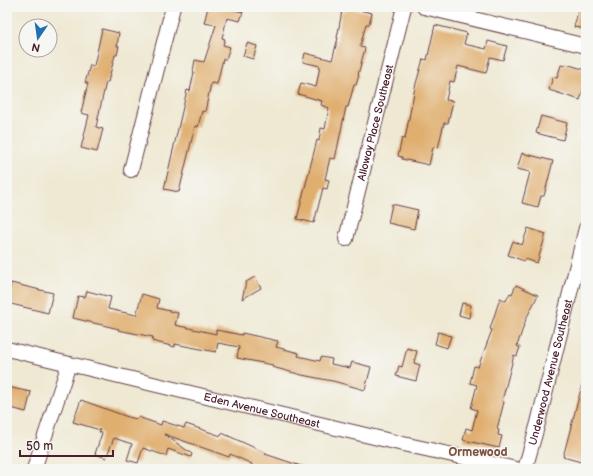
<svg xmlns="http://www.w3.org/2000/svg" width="593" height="476" font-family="'Balsamiq Sans',sans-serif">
<rect width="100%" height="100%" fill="#f6f6f2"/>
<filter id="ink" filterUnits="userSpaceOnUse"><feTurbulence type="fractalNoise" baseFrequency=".025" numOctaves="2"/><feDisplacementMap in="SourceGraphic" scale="8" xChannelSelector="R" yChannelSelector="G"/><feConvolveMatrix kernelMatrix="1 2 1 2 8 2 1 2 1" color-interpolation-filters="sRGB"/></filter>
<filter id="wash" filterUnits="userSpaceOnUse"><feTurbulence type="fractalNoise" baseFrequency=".012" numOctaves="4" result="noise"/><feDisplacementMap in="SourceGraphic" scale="16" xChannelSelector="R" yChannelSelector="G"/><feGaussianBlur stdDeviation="0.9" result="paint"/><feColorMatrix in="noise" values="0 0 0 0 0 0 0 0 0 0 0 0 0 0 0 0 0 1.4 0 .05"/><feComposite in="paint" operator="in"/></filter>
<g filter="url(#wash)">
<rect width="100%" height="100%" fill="#efe9d3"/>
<g id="blocks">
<!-- building -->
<path fill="#e0af70" d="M208,7H229V9L243,12L240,21L227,18L222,38L225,39L223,45L230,47L226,59H223L217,84L211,83L205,112L202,111L198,127L195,126L179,192L164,189L187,90L190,91L194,72L193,71L195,60L204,62L216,25L204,23Z
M346,7L372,13L369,24H366L360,47L365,48L358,75H359L356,85H354L348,107H346L335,159L330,158L325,179L329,180L327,189L323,188L314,223L297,219L317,140L319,141L321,128L325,129L329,108L321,105L322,101L298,94L301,83L316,87L320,66L303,62L305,53L332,60L338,38H337L342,11L345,12Z
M579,7H586V29L574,27Z
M435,25L467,33L464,44L486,49L488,41L507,46L503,60L490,57L486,73L458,66L454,82L450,81L446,100L453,101L448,123H444L438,148L433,147L429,165L402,159V157L398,156L402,138L405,139L415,87L423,59L427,60Z
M102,29L119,33L117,46H119L117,55H115L108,82H106L96,127L103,129L97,152L81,148L89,115L81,113L88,83H85L90,65L94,66Z
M247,43L257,46L253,59L243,56Z
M566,64L586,70V81L580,100L549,90L553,77L557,78L561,65L565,66Z
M541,116L567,123L563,140L536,133Z
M522,153L553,161L544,196H541L538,207L522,203L530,172L517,169Z
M392,204L418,210L414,229L388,223Z
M528,228L546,234L537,263L525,259L524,261L508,255L513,241L522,245Z
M255,277L261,288L242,299L246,282Z
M11,283L53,293L48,313L7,303V299Z
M516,285L538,295L526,319L517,346L520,347L517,356L514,355L502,401L504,402L497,429L499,430L498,435L502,436L499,448L463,440L466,428L472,430L477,410L471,408L477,385L470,383L474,366L478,367L492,330L490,329L500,298L506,301L510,293L512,294Z
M87,291L111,297L108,309L136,315L142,294L159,299L157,308L178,313L175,325L216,334V330L242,335V333L278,341L276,347L299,353L298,356L320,361L321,357L332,359L331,364L350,368L352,362L371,367L365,390L333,381H332L302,375L272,367L273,365L237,358L239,347L218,343L216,352L175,344V347L152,341L153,337L118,330L119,329L73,318L78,296L85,297Z
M462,303L471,305L469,318L459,315Z
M438,332L451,336L447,348L435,344Z
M407,348L417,351L414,363L420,365L416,381L396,376L399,366L402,367Z
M583,381L586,382V446L581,462L563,457Z
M7,387L31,392L26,412L7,407Z
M81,400L128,417L137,419L138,417L161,425L162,421L184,428L186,424L221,436L222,433L266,453L265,454L304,467L303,469H250L252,464L230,454L229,457L164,434L192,454L191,457L168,449L166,456L143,448L138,463L127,460L132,444L114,438L106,458L95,454L102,433L99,432L100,430L73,422Z"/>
</g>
</g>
<g filter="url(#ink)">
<use href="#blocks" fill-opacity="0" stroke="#633d44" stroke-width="1"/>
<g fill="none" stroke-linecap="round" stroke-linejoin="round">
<!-- street casing -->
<g stroke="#633d44" stroke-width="16">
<g id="street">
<path d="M424,7L586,46"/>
<path d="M131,170L173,7"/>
<path id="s1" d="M346,239L404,7"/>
<path id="s2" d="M7,349L403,444L516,469"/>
<path d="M34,469L69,364"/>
<path id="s3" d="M525,469L538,423L586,228"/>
</g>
</g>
<!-- street -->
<use href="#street" stroke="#fff" stroke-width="14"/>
</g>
</g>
<g text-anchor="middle" stroke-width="3" stroke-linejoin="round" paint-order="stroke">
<!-- street labels -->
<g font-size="11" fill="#4a1f2b" stroke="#f6f6f2">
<text dy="4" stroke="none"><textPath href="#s1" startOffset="120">Alloway Place Southeast</textPath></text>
<text dy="4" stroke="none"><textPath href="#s3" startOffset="100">Underwood Avenue Southeast</textPath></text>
<text dy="4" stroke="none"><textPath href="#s2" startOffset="262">Eden Avenue Southeast</textPath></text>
</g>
<!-- neighbourhood labels -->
<g font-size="12" font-weight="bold" fill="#7e5143" stroke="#f6f6f2">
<text x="478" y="456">Ormewood</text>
</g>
</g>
<!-- margin -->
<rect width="593" height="476" fill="none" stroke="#f6f6f2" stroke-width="24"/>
<!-- north arrow -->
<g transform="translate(38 38) rotate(193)"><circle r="19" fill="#f6f6f2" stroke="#b1a0a2"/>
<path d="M0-3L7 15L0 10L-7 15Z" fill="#1f6fb2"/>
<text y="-6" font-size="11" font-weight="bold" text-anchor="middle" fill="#4a1f2b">N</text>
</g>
<!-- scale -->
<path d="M20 450v6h93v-6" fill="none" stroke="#4a1f2b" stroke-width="2"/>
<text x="26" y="450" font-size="12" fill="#4a1f2b" stroke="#f6f6f2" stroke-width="3" paint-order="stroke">50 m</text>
</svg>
